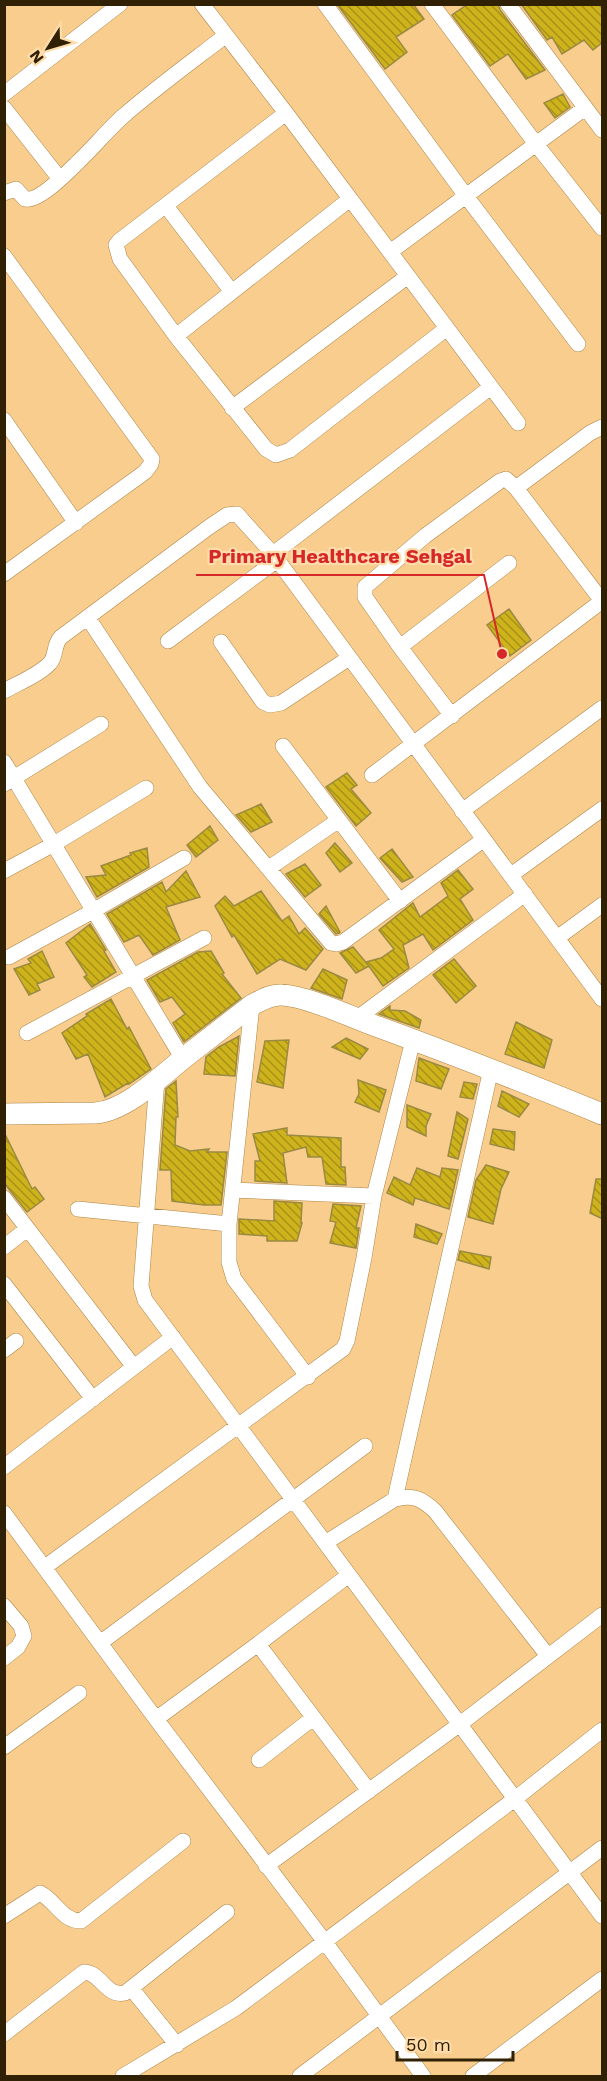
<svg xmlns="http://www.w3.org/2000/svg" width="607" height="2081" font-family="'Work Sans',sans-serif">
<defs>
<pattern id="building-back-hatch" width="6" height="6" patternUnits="userSpaceOnUse" patternTransform="scale(1.5)"><rect width="6" height="6" fill="#cfb31c"/><path d="M-1 5l2 2M0 0l6 6M5-1l2 2" fill="none" stroke="#a89117"/></pattern>
</defs>
<rect width="100%" height="100%" fill="#f8cd8d"/>
<!-- building -->
<path fill="url(#building-back-hatch)" stroke="#9a8a42" stroke-width="1.5" d="M337,4H413L424,19L396,37L407,52L385,69Z
M468,4H498L500,10L545,70L526,79L508,54L490,66L452,15Z
M521,4H603V42L593,50L584,40L562,54L552,37L547,40Z
M563,94L570,107L555,118L544,103Z
M509,609L531,640L510,656L487,625Z
M347,773L357,785L351,789L371,813L356,826L326,787Z
M261,804L272,822L251,832L236,815Z
M210,826L218,840L196,857L187,845Z
M335,843L352,863L340,872L326,853Z
M147,848L149,867L97,897L86,877L106,875L101,866L131,855L130,853Z
M392,849L413,877L402,882L380,858Z
M305,864L321,885L305,897L286,874Z
M458,870L473,889L460,899L473,920L433,950L423,934L403,945L409,968L383,986L366,962L381,958L394,949L379,930L413,903L420,917L448,896L441,883Z
M186,871L200,897L166,907L180,940L153,955L139,935L124,942L107,914L162,882L166,892Z
M261,891L282,921L289,916L299,934L305,928L323,949L306,970L280,959L257,974L234,935L232,937L215,906L225,896L234,906Z
M326,906L340,932L339,933L336,934L319,914Z
M90,924L106,950L104,951L116,972L92,987L84,977L87,975L66,943Z
M353,947L369,966L356,973L340,953Z
M42,951L54,977L37,984L40,990L29,995L14,969L31,963L28,959Z
M211,951L224,973L222,974L241,998L184,1042L173,1023L185,1014L172,997L160,1002L147,980L198,952Z
M454,959L476,986L456,1003L433,975Z
M323,969L347,980L342,999L311,988Z
M111,999L127,1029L129,1027L151,1069L129,1084L128,1083L105,1097L88,1054L76,1059L62,1033L87,1016L86,1014Z
M390,1006V1010L405,1011L421,1020L419,1028L379,1014Z
M516,1022L552,1040L544,1068L505,1054Z
M239,1036L235,1076L204,1074L206,1057L219,1047Z
M346,1038L368,1049L360,1059L332,1047Z
M289,1040L283,1088L257,1082L265,1041Z
M419,1058L449,1069L441,1089L416,1081Z
M358,1080L386,1090L379,1112L355,1102L359,1094Z
M176,1081L178,1117H176L175,1145L190,1151L209,1149L207,1152H227L221,1205H204L172,1201L171,1170H160L166,1089Z
M464,1082L477,1084L473,1099L460,1097Z
M502,1091L529,1104L519,1117L498,1106Z
M407,1105L431,1114L426,1126V1136L407,1127Z
M457,1112L468,1119L458,1159L448,1156Z
M287,1128V1135L341,1138V1167H345L346,1185L326,1184L322,1157H308L306,1147L283,1153L287,1183L255,1181V1161H260L253,1134Z
M493,1129L515,1132L514,1150L490,1144Z
M4,1132L32,1189L35,1187L44,1199L27,1212L4,1183Z
M486,1165L509,1172L501,1189L493,1224L468,1217L476,1180Z
M417,1168L440,1177L442,1168L458,1170L449,1209L415,1198L413,1205L387,1193L394,1177L410,1185Z
M596,1179H603V1219L590,1213Z
M274,1201L302,1203L301,1223H302L297,1241H267V1236L239,1234V1219L274,1221Z
M333,1204L361,1206L356,1228H359L356,1248L330,1243L336,1222L330,1221Z
M416,1224L442,1234L437,1244L414,1237Z
M460,1251L491,1257L489,1269L458,1260Z"/>
<g fill="none" stroke-linecap="round" stroke-linejoin="round">
<!-- street casing -->
<g stroke="#ae8546" stroke-width="16">
<path id="street" d="M202,4L286,113L390,252
M325,4L466,196L578,344
M432,4L536,144L390,252L518,423
M508,4L602,130
M4,94L120,4
M4,108L60,179
M585,108L536,144L602,228
M286,113L119,241L116,245L120,259L176,336L266,449L276,455L290,450L447,328
M4,193L16,189L25,199C38,202 66,174 76,164C92,149 105,133 121,118C154,89 190,63 225,36
M166,206L232,292
M4,256L152,459L151,464L145,472L4,574
M176,336L350,199
M232,408L408,276
M4,420L76,523
M602,427L590,433L516,488L602,601
M273,554L491,387
M88,618L200,787L331,943L336,944L343,942L483,840
M168,641L277,560
M221,642L263,702L270,705L281,703L349,658
M400,647L509,563
M4,691C18,683 39,675 50,663C57,655 53,645 61,637L209,527L227,515L237,514L273,554L602,999
M452,716L400,647L365,597V587L425,536L500,481L506,479L516,488
M283,746L400,901
M4,762L183,1059
M372,775L602,601
M4,784L101,724
M462,811L602,708
M269,868L339,820
M4,871L54,844L146,788
M511,875L602,809
M557,938L602,905
M9,957L93,911L184,858
M252,1005L229,1224V1262L234,1279L308,1377
M356,1019L525,894
M27,1033L204,938
M157,1080L141,1286L145,1300L602,1916
M233,1190L374,1196
M4,1198L134,1367
M78,1209L229,1224
M4,1247L27,1229
M4,1284L93,1399
M4,1350L16,1341
M4,1467L173,1337
M395,1499L491,1069
M4,1513L156,1719L325,1942L423,2076
M325,1543L395,1499C413,1494 422,1499 435,1511L548,1656
M45,1567L343,1349L347,1341L364,1258L374,1196L413,1040
M4,1606L21,1626L24,1636L18,1647L4,1658
M100,1643L365,1446
M258,1644L369,1791
M156,1719L258,1644L349,1575
M4,1747L79,1693
M259,1760L313,1718
M266,1866L460,1724L602,1615
M4,1916L40,1893C56,1901 62,1921 81,1921L183,1841
M131,1988L177,2045
M4,2034L84,1972C101,1972 105,1997 125,1993L227,1912
M123,2076L236,2008L516,1798L602,1730
M300,2076L602,1848
M473,2076L602,1979"/>
</g>
<!-- secondary casing -->
<g stroke="#ae8546" stroke-width="22">
<path id="secondary" d="M4,1114L95,1113C126,1111 161,1076 185,1057C208,1039 230,1022 252,1005C262,1000 271,994 282,995C306,996 349,1016 373,1025C450,1053 526,1083 602,1114"/>
</g>
<!-- street -->
<use href="#street" stroke="#fff" stroke-width="15"/>
<!-- secondary -->
<use href="#secondary" stroke="#fff" stroke-width="21"/>
</g>
<!-- callouts -->
<path fill="none" stroke="#d62828" stroke-width="2" d="M502 654L484 575H196"/>
<circle fill="#d62828" stroke="#ffdca9" stroke-width="2" cx="502" cy="654" r="6"/>
<g font-size="20" text-anchor="middle" font-weight="bold" fill="#d62828" stroke="#ffdca9" stroke-width="4.5" stroke-linejoin="round" paint-order="stroke">
<text x="340" y="563">Primary Healthcare Sehgal</text>
</g>
<!-- border -->
<rect width="607" height="2081" fill="none" stroke="#302004" stroke-width="12"/>
<!-- north arrow -->
<g transform="translate(48 48) rotate(233)" stroke="#ffdca9" stroke-width="4.5" paint-order="stroke">
<path d="M0-4.5L10 22L0 15L-10 22Z" fill="#302004"/>
<text y="-9" font-size="16" font-weight="bold" text-anchor="middle" fill="#302004">N</text>
</g>
<!-- scale -->
<path d="M397 2051v9h116v-9" fill="none" stroke="#302004" stroke-width="3"/>
<text x="406" y="2051" font-size="18" fill="#302004" stroke="#ffdca9" stroke-width="4.5" paint-order="stroke">50 m</text>
</svg>
